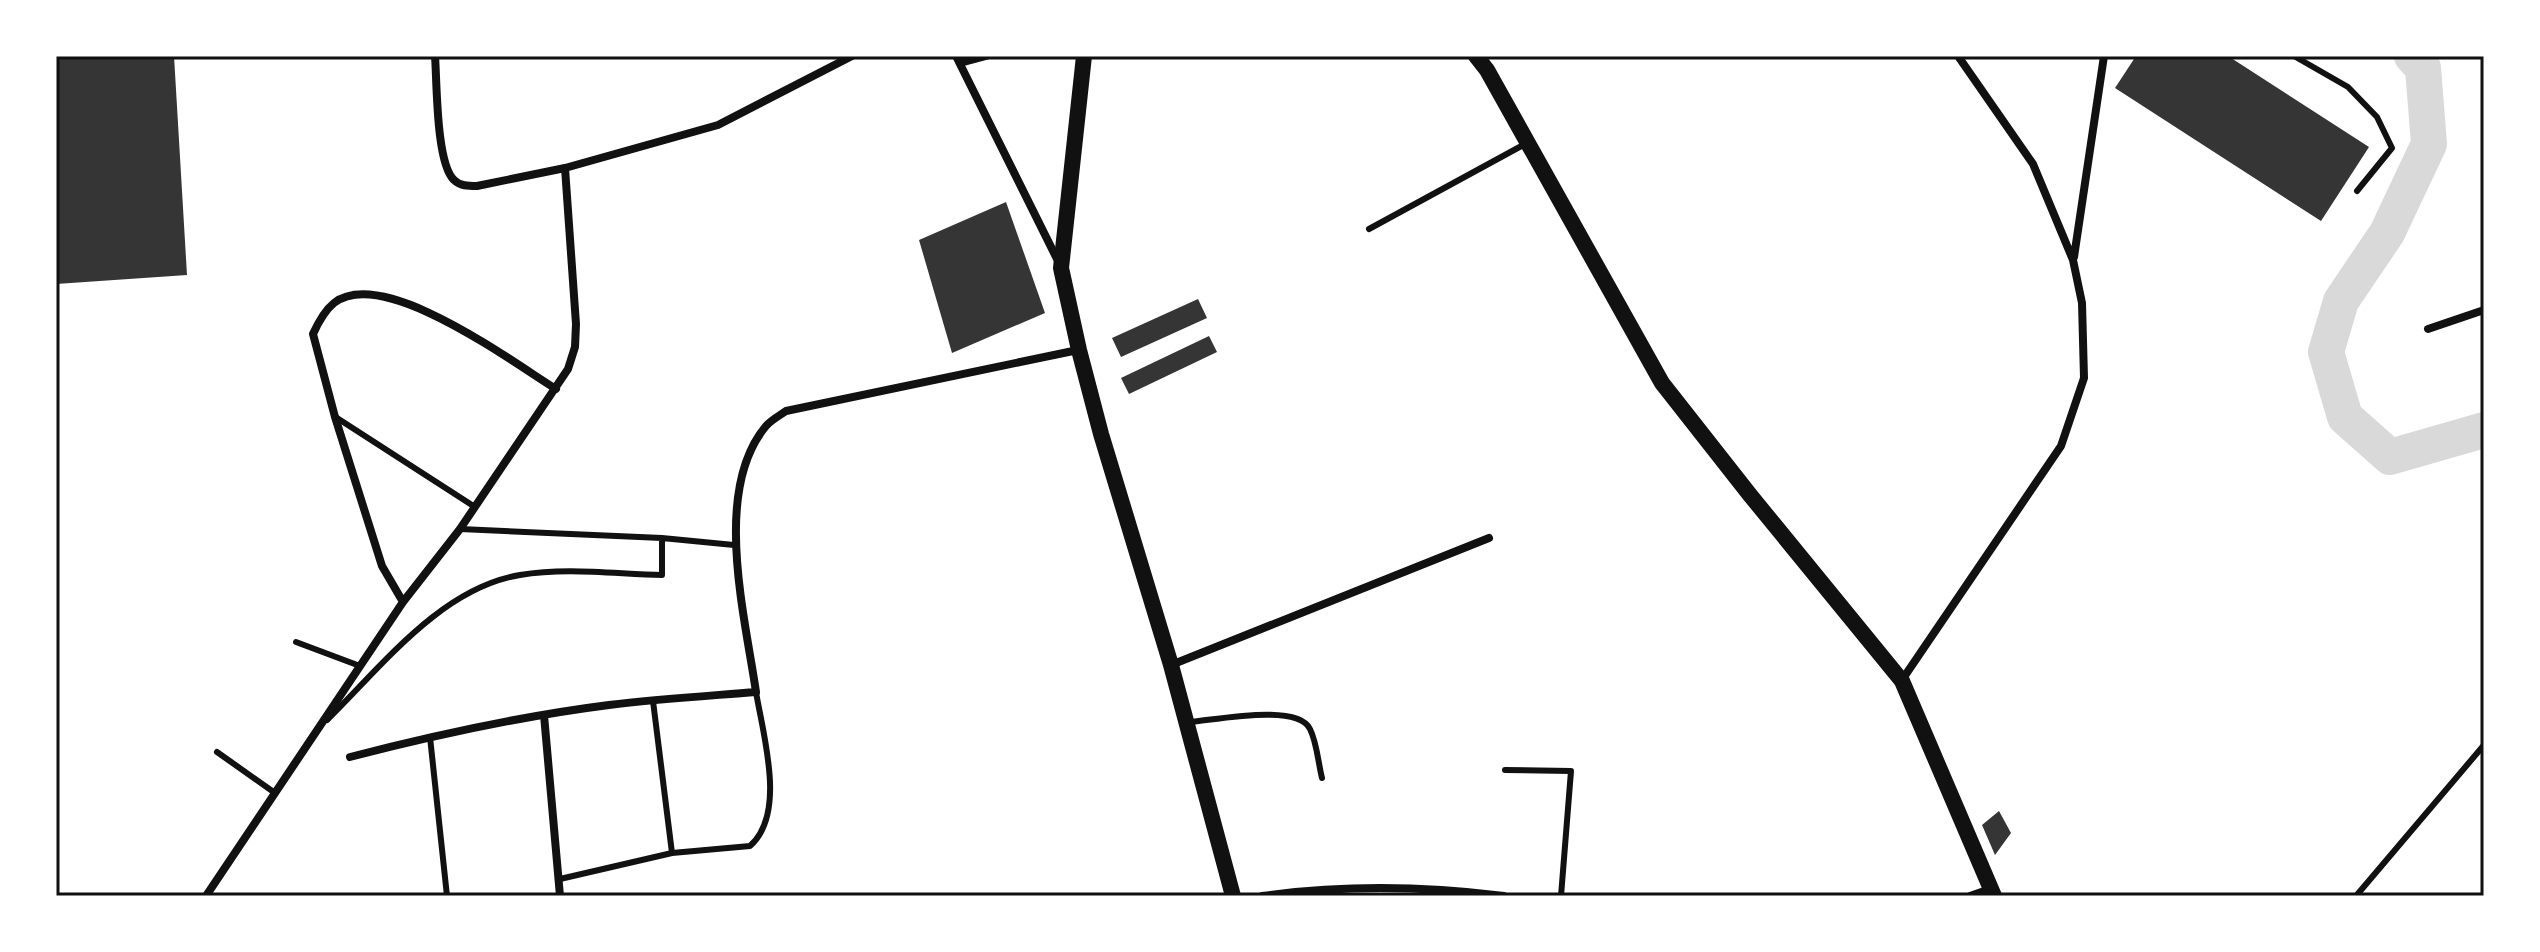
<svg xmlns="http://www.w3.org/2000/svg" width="2540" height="952" font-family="Inter,sans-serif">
<rect width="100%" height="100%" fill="#fff"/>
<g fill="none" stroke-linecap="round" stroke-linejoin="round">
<!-- river -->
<path stroke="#d9d9d9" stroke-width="36" d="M2412,56L2423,68L2429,144L2387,233L2341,301L2326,352L2345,417L2390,457L2484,430"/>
</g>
<!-- building -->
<path fill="#353535" d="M56,56H174L187,275L56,284Z
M2136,56H2228L2369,147L2321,221L2115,88Z
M1006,202L1045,313L952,353L919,240Z
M1198,299L1207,318L1121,357L1112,338Z
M1209,336L1217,352L1129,394L1121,378Z
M1999,811L2011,833L1995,855L1982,825Z"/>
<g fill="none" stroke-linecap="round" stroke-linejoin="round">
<!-- service -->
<path stroke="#111" stroke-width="6" d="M2294,56L2348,87L2377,117L2392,148L2357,191
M1369,229L1527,143
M337,418L475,507
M460,529L662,538L734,545
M296,642L360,666
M653,701L672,853
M327,720C382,666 441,588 520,575C566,567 616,574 662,575V538
M1190,722C1215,720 1298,703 1310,729C1317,743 1318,762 1322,778
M430,737L447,896
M217,752L275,793
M1505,770L1571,771L1561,896
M560,879L672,853L750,846C787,813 763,735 756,692
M2356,896L2484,745"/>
<!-- minor -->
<path stroke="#111" stroke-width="8" d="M435,56C437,82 436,163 454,180C460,186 468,186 477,186L565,168L718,125L852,56
M956,56L1059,263
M960,63L986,56
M2074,257L2104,56
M2428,329L2484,310
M403,602L382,566L335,417L313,334C318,323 324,311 334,303C383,265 512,362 556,389
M1171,665L1489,538
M1902,680L2061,446L2084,378L2082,303L2073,260L2033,164L1958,56
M544,715L560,896
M350,757C435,735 522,716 609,705C658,699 707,696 756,692C745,616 712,490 766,426C771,420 779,416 786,411L1078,350
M206,896L403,602L460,529L568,369L575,347L576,324L565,168
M1262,896C1342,885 1424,886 1504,896
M1970,896L1990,889"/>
<!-- secondary -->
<path stroke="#111" stroke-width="16" d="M1084,56L1061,268L1079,350L1101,434L1171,665L1233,896
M1476,56L1487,70L1662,383L1750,495L1902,681L1994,896"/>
</g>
<!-- border -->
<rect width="2540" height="952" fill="none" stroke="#ffffff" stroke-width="116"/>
<rect x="58" y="58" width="2424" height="836" fill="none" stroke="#111" stroke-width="3"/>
</svg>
